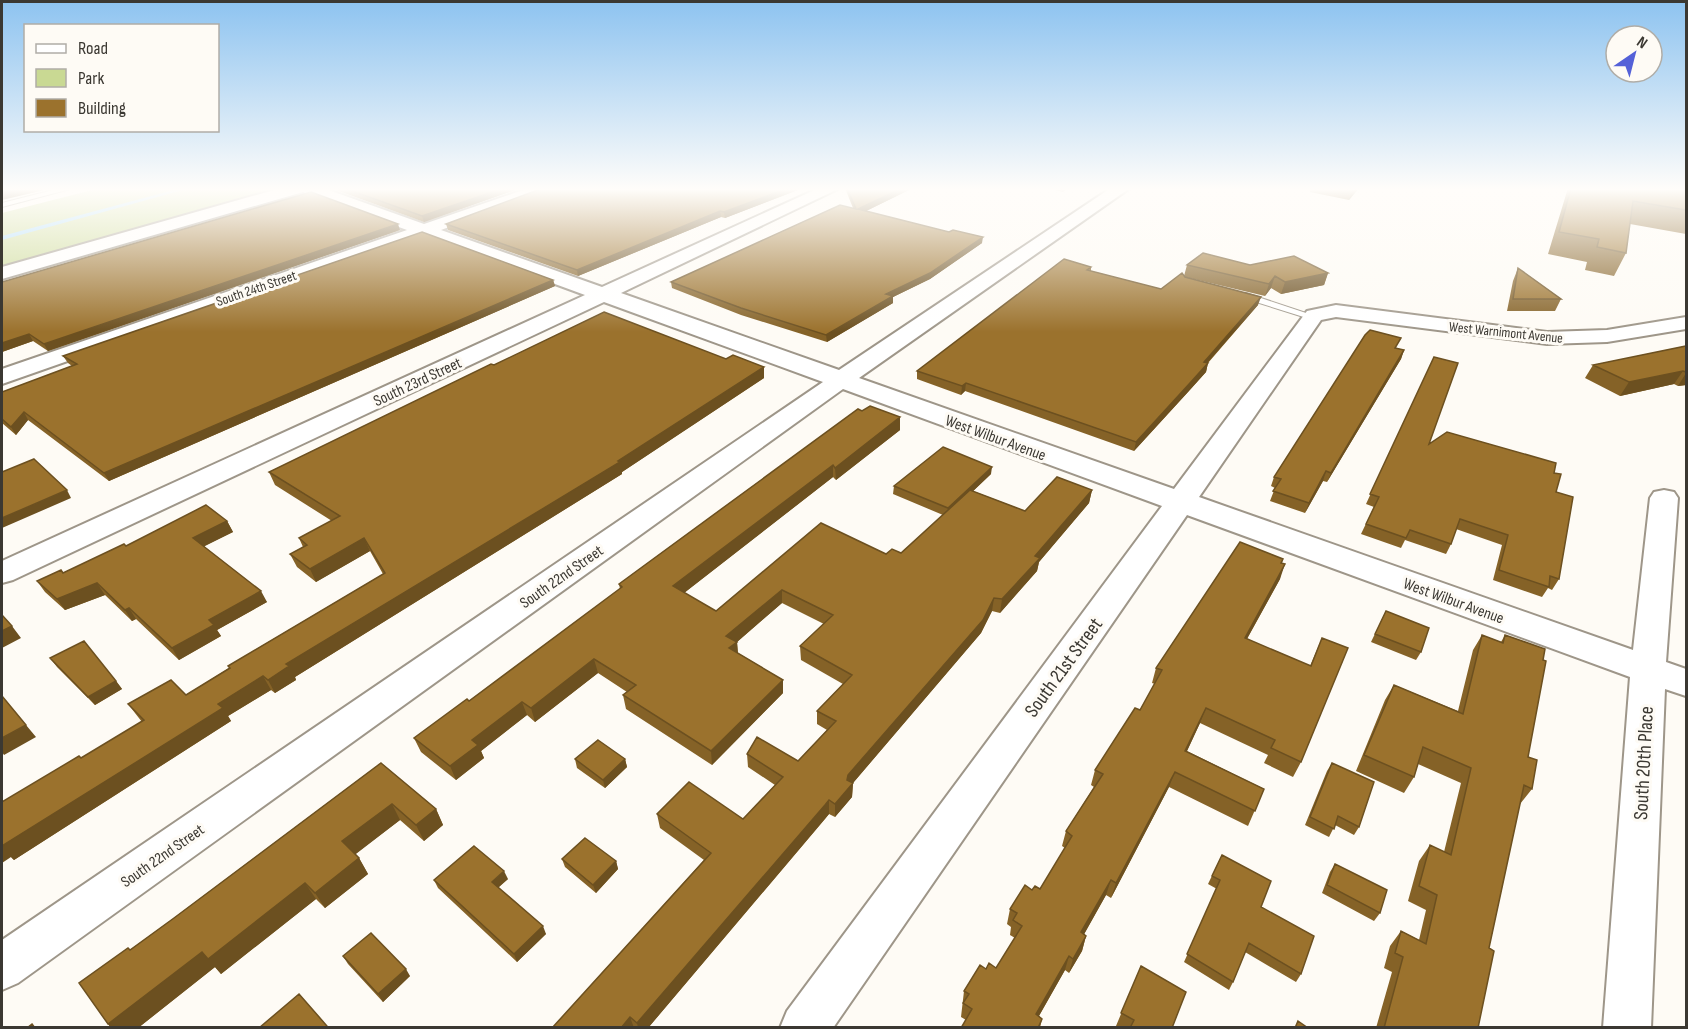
<svg xmlns="http://www.w3.org/2000/svg" width="1688" height="1029" font-family="'Sofia Sans Condensed',sans-serif">
<rect width="100%" height="100%" fill="#fefbf5"/>
<!-- green -->
<path fill="#c9d993" d="M100,188H278L2,267V213Z"/>
<g fill="none" stroke-linecap="round" stroke-linejoin="round">
<!-- stream -->
<path fill="#a4d9fd" fill-rule="evenodd" d="M181,188H190L2,240V236Z"/>
<!-- service casing -->
<g stroke="#9e9689" stroke-width="2">
<path id="service" d="M61,188H74L2,207V203Z
M1240,293H1246L1318,317L1310,319L1240,297Z"/>
</g>
<!-- minor casing -->
<g stroke="#9e9689" stroke-width="4">
<path id="minor" d="M281,188H323L424,224L529,188H553L441,230L602,287L819,188H840L621,293L839,370L1111,188H1130L859,378L1174,489L1307,311L1336,305L1547,332L1607,330L1686,317V329L1607,342L1547,344L1336,317L1321,320L1199,497L1633,650L1650,498L1654,492L1664,490L1674,492L1678,498L1666,662L1686,669V696L1665,689L1651,1028H1603L1630,677L1187,515L833,1028H780L787,1011L1162,506L843,389L18,983L2,990V940L823,382L604,302L13,580L2,583V561L585,295L424,236L2,384V369L407,230L303,192L2,279V267Z"/>
</g>
<!-- service -->
<use href="#service" fill="#fff" fill-rule="evenodd"/>
<!-- minor -->
<use href="#minor" fill="#fff" fill-rule="evenodd"/>
</g>
<!-- wall -->
<path fill="#856227" d="M335,188H521L424,222L336,190Z
M543,188H803L725,218L721,217L578,276L448,230L446,224Z
M845,188H913L866,211L982,243L930,279L893,297V303L827,342L741,315L672,288L671,282L853,208Z
M1048,188H1069L1063,192Z
M1311,188H1359L1349,200L1310,192Z
M1568,188H1686V234L1630,224L1626,253L1614,276L1585,270L1587,262L1548,254Z
M400,230L48,351L33,341L2,352V282Z
M1187,265H1250L1328,273L1324,285L1281,294L1271,288L1265,296L1185,277L1258,305L1208,363L1206,372L1188,392L1134,451L965,391L961,395L917,379V371L1091,267V271L1161,289L1184,276Z
M1518,268L1561,299L1555,311H1507L1513,281Z
M553,280L555,286L109,481L28,420L16,435L2,423V392L72,366L68,363L63,356Z
M1686,346V385L1678,386L1674,384L1620,396L1585,378L1593,365Z
M1396,348L1404,350L1401,359L1327,482L1323,481L1305,513L1270,501L1275,488L1271,486L1274,477Z
M1434,357L1429,444L1554,473L1556,492L1559,579L1552,590L1548,588L1542,597L1493,580L1502,545L1456,529L1451,544L1446,554L1405,540L1401,548L1361,534L1374,507L1366,504Z
M726,359L764,367V378L622,472V474L295,677L296,680L275,693L271,690L228,716L231,721L14,860L11,857L3,802L81,758L142,722L128,704L186,695L229,668L228,666L383,574L370,551L316,582L297,567L290,554L303,547L299,538L332,521L275,485L269,472L494,365Z
M858,409L900,430L836,480L833,477L684,593L716,611L886,554L901,553L943,515L893,494L894,486L991,474L973,491L1025,511L1092,490L1089,503L1039,562L1037,571L1000,613L992,611L981,633L853,783L852,797L835,817L829,814L825,819L648,1028H552L704,860L660,828L657,814L743,819L775,785L748,767L747,754L798,761L827,730L817,724V711L843,684L801,660L800,646L824,624L782,603L737,642L738,653L783,680V693L712,765L626,709L623,695L627,692L598,673L535,722L527,715L481,751L484,758L456,780L421,752L414,738L469,701L620,589L619,584Z
M227,521L233,532L204,546L267,602L217,630L221,636L179,660L136,619L132,621L105,595L65,610L45,592L37,581L63,573L126,546Z
M1283,559L1282,563L1280,579L1247,639L1310,666L1322,638L1301,762L1293,777L1264,763L1268,755L1200,723L1187,751L1264,789L1248,826L1169,787L1111,898L1106,895L1084,934L1086,936L1082,951L1069,973L1065,970L1039,1016L1042,1019L1040,1028H961L966,1020L961,1017L964,991L986,969L996,968L1015,938L1010,935L1011,927L1007,924L1010,909L1032,890L1040,889L1065,848L1062,846L1066,831L1094,787L1091,785L1095,770L1140,710L1155,684L1152,683L1156,668Z
M1386,611L1421,652L1416,660L1371,642Z
M1482,635L1501,642L1505,635L1528,757L1532,789L1520,804L1489,948L1478,1028H1376L1392,972L1384,968L1390,946L1401,931L1419,940L1426,910L1408,901L1419,861L1430,845L1444,852L1461,783L1418,764L1414,777L1404,793L1356,771L1385,700L1394,685L1458,711L1473,650Z
M50,658L116,681L122,689L95,705L57,667Z
M575,759H625L627,767L605,788L577,768Z
M381,763L436,809L443,825L424,841L400,820L355,854L359,858L368,874L325,908L316,899L221,974L215,967L138,1028H111L108,1024L130,950L174,918Z
M1332,763L1359,827L1354,835L1335,825L1329,837L1305,825L1327,771Z
M1222,855L1261,907L1301,974L1296,982L1245,952L1233,982L1229,990L1184,962L1217,889L1208,884Z
M562,859L616,861L618,869L596,893L565,867Z
M1335,864L1380,913L1374,921L1322,893L1330,872Z
M508,879L498,888L546,934L517,962L438,888L434,880Z
M343,956L410,976L383,1002L348,964Z
M1141,966L1172,1028H1119L1116,1026Z"/>
<!-- shaded-wall -->
<path fill="#6c5020" d="M2,188H53L2,200Z
M504,188H521L424,222L422,216Z
M788,188H803L725,218L724,212Z
M902,188H913L858,215V209Z
M1353,188H1359L1349,200L1353,189Z
M720,211L721,217L578,276L577,270Z
M398,224L400,230L48,351L44,344Z
M983,237L982,243L930,279L893,297V303L827,342L826,335L886,294Z
M1328,273L1324,285L1281,294L1285,282Z
M1275,276L1271,288L1265,296L1269,284Z
M553,280L555,286L109,481L104,473Z
M1261,297L1258,305L1201,370L1204,362Z
M29,334L33,341L2,352V343Z
M1404,350L1401,359L1327,482L1331,473Z
M1208,363L1206,372L1188,392L1134,451L1136,442Z
M764,367V378L622,472V474L295,677L296,680L275,693L268,680L286,664L618,461Z
M1683,371L1674,384L1620,396L1629,382Z
M1686,373V385L1678,386Z
M966,383L965,391L961,395L962,386Z
M24,412L28,420L16,435L11,427Z
M900,417V430L836,480L835,468Z
M833,465V477L675,600L673,586Z
M992,467L991,474L947,516L948,508Z
M1326,471L1323,481L1305,513L1309,503Z
M67,490L71,498L2,528V518Z
M1092,490L1089,503L1039,562L1037,571L1000,613L1002,599L1035,556Z
M227,521L233,532L199,549L193,538Z
M364,538L370,551L316,582L310,569Z
M1285,564L1280,579L1239,653L1245,638Z
M97,583L105,595L65,610L57,599Z
M782,590V603L737,642L738,656L731,662L726,636Z
M261,591L267,602L217,630L221,636L179,660L172,648L209,620Z
M994,598L992,611L981,633L853,783L852,797L835,817V804L847,780L848,775Z
M129,608L136,619L132,621L125,610Z
M12,626L21,638L2,648V631Z
M594,659L598,673L535,722L531,708Z
M263,676L271,690L228,716L231,721L14,860L11,857L2,863V845L218,704Z
M783,680V693L712,765L711,751Z
M116,681L122,689L95,705L88,697Z
M522,702L527,715L481,751L484,758L456,780L450,766L472,740Z
M1206,708L1200,723L1180,766L1185,751Z
M26,725L36,737L4,755L2,752V738Z
M625,759L627,767L605,788L603,780Z
M1175,772L1169,787L1111,898L1116,883Z
M829,800V814L648,1028H638L637,1023Z
M392,804L400,820L352,857L342,841Z
M436,809L443,825L424,841L416,825Z
M359,858L368,874L325,908L315,893Z
M616,861L618,869L596,893L593,885Z
M504,871L508,879L495,890L492,882Z
M1111,880L1106,895L1077,947L1081,932Z
M305,883L316,899L221,974L215,967L138,1028H111L108,1024L202,952Z
M543,926L546,934L517,962L514,954Z
M1086,936L1082,951L1069,973L1073,959Z
M1069,956L1065,970L1032,1028L1036,1014Z
M406,969L410,976L383,1002L378,994Z
M630,1017L634,1028H621Z"/>
<!-- building -->
<path fill="#9b722d" stroke="#6c5020" stroke-width="1.5" d="M344,188H504L422,216Z
M543,188H788L724,212L720,211L577,270L446,224Z
M847,188H902L858,209L949,232L953,230L983,237L930,273L886,294L893,296L826,335L741,308L671,282L840,205L856,209Z
M1571,188H1686V210L1633,201L1626,253L1597,247L1599,239L1559,232Z
M311,192L398,224L44,344L29,334L2,343V282Z
M422,232L553,280L104,473L24,412L11,427L2,419V392L77,364L63,356Z
M1203,253L1250,265L1294,256L1328,273L1285,282L1275,276L1269,284L1187,265Z
M1064,259L1091,267L1087,270L1161,289L1182,273L1185,277L1261,297L1204,362L1208,363L1190,383L1136,442L966,383L962,386L917,371Z
M1518,268L1561,299H1513Z
M604,312L726,359L733,355L764,367L618,461L620,462L286,664L289,666L268,680L263,676L218,704L223,708L2,846V801V802L79,756L81,758L144,720L128,704L171,680L186,695L230,668L228,666L385,573L364,538L310,569L290,554L307,545L299,538L340,516L269,472L491,364L494,365Z
M1370,330L1401,338L1395,348L1404,350L1331,473L1326,471L1309,503L1273,491L1281,479L1274,477L1365,335Z
M1686,346V372L1683,371L1629,382L1593,365Z
M1434,357L1458,363L1429,444L1447,432L1556,463L1554,473L1561,474L1556,492L1573,497L1559,579L1550,576L1549,587L1499,570L1508,535L1460,519L1451,544L1410,530L1406,538L1366,524L1379,497L1370,494Z
M870,406L900,417L835,468L833,465L673,586L716,611L821,523L886,554L892,549L901,553L970,490L1025,511L1057,477L1092,490L1035,556L1040,558L1002,599L994,598L983,620L848,775L847,780L853,783L835,804L829,800L825,805L637,1023L630,1017L621,1028H552L711,853L657,814L689,782L743,819L783,777L747,754L757,737L798,761L836,721L817,711L852,675L800,646L833,615L782,590L726,636L737,642L729,648L783,680L711,751L623,695L636,685L594,659L531,708L522,702L472,740L478,745L450,766L414,738L467,699L469,701L622,587L619,584L858,409L862,411Z
M943,447L992,467L948,508L894,486Z
M34,459L67,490L2,518V472Z
M206,505L227,521L193,538L261,591L209,620L214,625L172,648L129,608L125,610L97,583L57,599L37,581L61,570L63,573L124,544L126,546Z
M1240,542L1283,559L1281,563L1285,564L1245,638L1311,666L1322,638L1348,648L1301,762L1271,748L1275,740L1206,708L1185,751L1264,789L1255,811L1175,772L1116,883L1111,880L1081,932L1086,936L1073,959L1069,956L1036,1014L1042,1019L1038,1028H961L972,1009L963,1003L969,994L964,991L980,965L986,969L989,963L996,968L1022,926L1013,920L1017,913L1010,909L1025,885L1032,890L1035,886L1040,889L1072,836L1066,831L1103,774L1095,770L1135,708L1140,710L1162,670L1156,668Z
M1386,611L1429,628L1421,652L1375,634Z
M2,615L12,626L2,631Z
M1482,635L1503,643L1505,635L1545,649L1543,660L1546,661L1528,757L1537,760L1532,789L1524,785L1523,790L1489,948L1494,951L1478,1028H1384L1403,957L1395,953L1401,931L1426,944L1437,895L1419,886L1430,845L1451,855L1471,768L1423,747L1414,777L1364,755L1394,685L1463,714Z
M84,641L116,681L88,697L50,658Z
M2,696L26,725L2,738Z
M598,740L625,759L603,780L575,759Z
M381,763L436,809L416,825L392,804L342,841L359,858L315,893L305,883L208,959L202,952L108,1024L79,983L128,948L130,950L174,918Z
M1332,763L1374,782L1359,827L1338,816L1334,829L1310,817Z
M585,838L616,861L593,885L562,859Z
M474,846L504,871L492,882L543,926L514,954L434,880Z
M1222,855L1271,881L1261,907L1314,936L1301,974L1249,943L1233,982L1187,954L1220,880L1212,876Z
M1335,864L1387,890L1380,913L1327,885Z
M371,933L406,969L378,994L343,956Z
M1141,966L1186,992L1172,1028H1130L1134,1020L1121,1013Z
M299,994L327,1026L326,1028H259Z
M1298,1021L1308,1028H1295Z
M32,1024L35,1028H27Z"/>
<!-- sky -->
<linearGradient id="sky" x2="0" y2="1"><stop stop-color="#8dc3f0"/><stop offset="0.57" stop-color="#fffdfa"/><stop offset="1" stop-color="#fffdfa" stop-opacity="0"/></linearGradient>
<rect width="1688" height="332" fill="url(#sky)"/>
<g text-anchor="middle" stroke-width="6" stroke-linejoin="round" paint-order="stroke">
<!-- far-street labels -->
<g font-size="14" fill="#3b3832" stroke="#fefbf5">
<text transform="translate(256 288) rotate(-19)" y="5">South 24th Street</text>
<text transform="translate(1506 332) rotate(6)" y="5">West Warnimont Avenue</text>
</g>
<!-- street labels -->
<g font-size="16" fill="#3b3832" stroke="#fefbf5">
<text transform="translate(417 381) rotate(-25)" y="6">South 23rd Street</text>
<text transform="translate(996 437) rotate(20)" y="6">West Wilbur Avenue</text>
<text transform="translate(561 576) rotate(-35)" y="6">South 22nd Street</text>
<text transform="translate(1454 600) rotate(20)" y="6">West Wilbur Avenue</text>
<text transform="translate(162 855) rotate(-35)" y="6">South 22nd Street</text>
</g>
<!-- near-street labels -->
<g font-size="20" fill="#3b3832" stroke="#fefbf5">
<text transform="translate(1063 667) rotate(-54)" y="7">South 21st Street</text>
<text transform="translate(1643 763) rotate(-87)" y="7">South 20th Place</text>
</g>
</g>
<!-- border -->
<rect width="1688" height="1029" fill="none" stroke="#3b3832" stroke-width="6"/>
<!-- legend -->
<rect x="24" y="24" width="195" height="108" fill="#fefbf5" stroke="#b0ada7" stroke-width="1.5"/>
<rect x="36" y="44" width="30" height="9" fill="#ffffff" stroke="#b0ada7" stroke-width="1.5"/>
<text x="78" y="54" font-size="18" fill="#3b3832">Road</text>
<rect x="36" y="69" width="30" height="18" fill="#c9d993" stroke="#b0ada7" stroke-width="1.5"/>
<text x="78" y="84" font-size="18" fill="#3b3832">Park</text>
<rect x="36" y="99" width="30" height="18" fill="#9b722d" stroke="#b0ada7" stroke-width="1.5"/>
<text x="78" y="114" font-size="18" fill="#3b3832">Building</text>
<!-- north arrow -->
<g transform="translate(1634 54) rotate(35)"><circle r="28" fill="#fefbf5" stroke="#b0ada7" stroke-width="1.5"/>
<path d="M0-4.5L10 22L0 15L-10 22Z" fill="#5461d8"/>
<text y="-9" font-size="16" font-weight="bold" text-anchor="middle" fill="#3b3832">N</text>
</g>
</svg>
